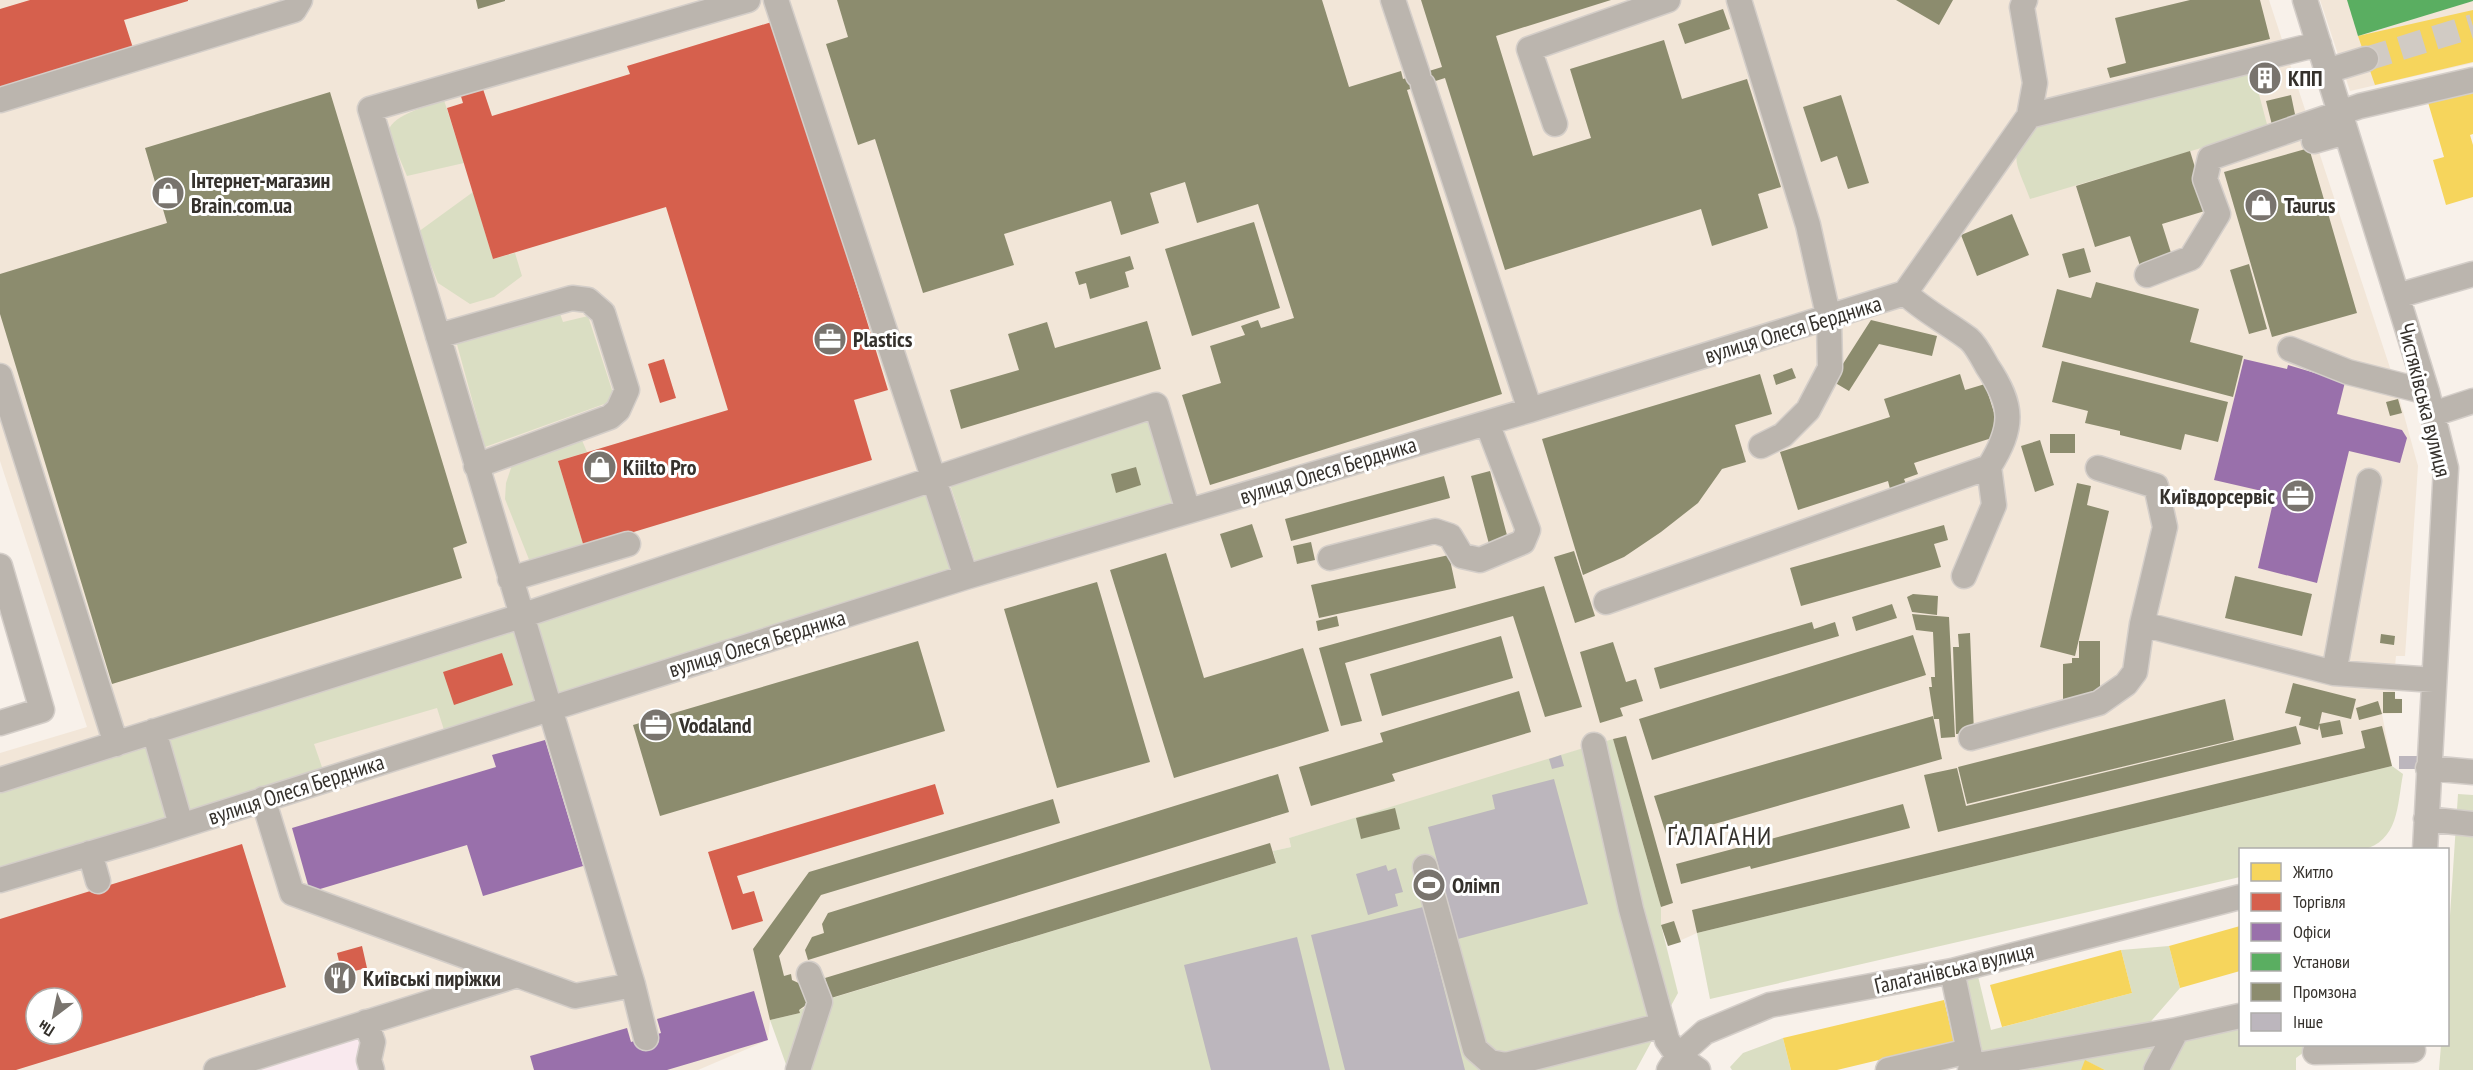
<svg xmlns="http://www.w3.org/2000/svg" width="2473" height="1070" font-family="'PT Sans Narrow',sans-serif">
<rect width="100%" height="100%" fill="#f8f1ea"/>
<!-- built -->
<path fill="#f2e6d8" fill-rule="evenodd" d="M0,0H2269L2396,386L2418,466L2405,656H2396L2394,676L2395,698L2402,699V713L2382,714L2392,766L1697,933L1668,946L1661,925V907L1594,745L1395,808L1289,838L1291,847L1273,851L1276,863L832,998L800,1010V1013L770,1020L768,1040L698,1070H384L372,1033L252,1070H0V753L87,727L0,461ZM36,998H72V1034H36Z
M2320,0H2473V63L2350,91Z"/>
<!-- education -->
<path fill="#f9e9ee" d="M372,1032L384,1070H252Z"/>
<!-- green -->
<path fill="#dadec3" d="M2253,72L2268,128L2030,199C2018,166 2006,156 2031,126Z
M444,100L464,163L407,176L388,131C395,113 427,107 444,100Z
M473,192L493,259L515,253L522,276L494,297L470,304L438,283L418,232Z
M558,308L563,322L588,316L613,393L607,403L485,447L455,337Z
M1150,418L1174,505L976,564L949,481Z
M581,438L587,452L558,461L584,547L530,562L505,499L506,483L512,465Z
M925,489L952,570L555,696L531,621Z
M516,627L536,703L444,730L437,708L314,744L323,770L189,813L167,736Z
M1613,739L1661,907V925L1678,993L1636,1070H788L770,1020L800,1013L799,1010L832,998L1276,863L1273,851L1291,847L1289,838Z
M146,744L172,819L0,870V787Z
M2392,766L2403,774C2397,806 2399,841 2362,850H2240V877L1710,999L1697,933Z
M2458,794L2473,795V1070H2439L2441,1045L2448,1044V946Z
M2169,946L2180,988L2146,1027L1977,1061L1961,977L1977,972L1991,1030L2132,993L2121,950Z
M2240,1023V1044L2308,1045V1049L2296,1058V1070H2164L2182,1035Z
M1783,1038L1791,1070H1732L1730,1067L1743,1053Z
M2164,1039L2146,1070H2105L2086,1061L2081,1070H1981Z"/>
<!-- homes -->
<path fill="#f6d55c" d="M2473,10V62L2375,85L2358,36Z
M2473,86V134L2470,135L2473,145V197L2446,205L2433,160L2444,157L2427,99Z
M2240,926V971L2180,988L2169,946Z
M2121,950L2132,993L2002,1027L1990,985Z
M1944,1000L1954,1042L1837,1070H1791L1783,1038Z
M2085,1060L2105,1070H2081Z"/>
<!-- shops -->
<path fill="#d6604d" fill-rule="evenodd" d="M30,0H188V1L124,20L133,48L0,89V9Z
M775,21L888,390L854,400L872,460L584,547L558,461L728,410L666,207L493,259L447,108L463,103L460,93L482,86L492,116L630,74L627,66Z
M664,359L676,398L660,403L648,364Z
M502,653L513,685L454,705L443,672Z
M935,784L944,814L737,876L743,894L754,891L763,921L732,930L708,852Z
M242,844L286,987L16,1070H0V919ZM36,998H72V1034H36Z
M362,946L367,968L342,974L337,953Z"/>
<!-- offices -->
<path fill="#9970ab" d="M2244,359L2287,369L2288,365L2345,382L2337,414L2402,430L2407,438L2400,463L2349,451L2317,583L2258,568L2275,494L2214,480Z
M545,740L583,866L483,896L467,845L310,892L292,828L496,767L492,755Z
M754,991L768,1040L667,1070H534L530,1056L627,1028L631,1042L661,1033L657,1019Z"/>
<!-- public -->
<path fill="#5aae61" d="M2347,0H2473V1L2358,36Z"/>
<!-- industry -->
<path fill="#8c8c6e" d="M476,0H505V1L478,9Z
M837,0H1322L1349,87L1401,71L1403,79L1442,67L1421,0H1611L1496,36L1533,156L1591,138L1570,69L1664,40L1682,99L1747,79L1781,187L1758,194L1768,228L1712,246L1701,209L1505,270L1445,78L1407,90L1502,394L1210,485L1182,395L1221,383L1210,346L1245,335L1241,326L1258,320L1261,328L1294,318L1258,204L1197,223L1185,182L1150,193L1159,223L1121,235L1111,201L1004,234L1014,265L923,293L875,139L858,145L826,44L848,37Z
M1896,0H1953L1939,25Z
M2190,0H2260L2270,39L2110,78L2107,68L2126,63L2115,18Z
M1723,9L1730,29L1685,44L1678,24Z
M2273,67L2277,84L2257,89L2253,72Z
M330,92L467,543L453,548L462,578L112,684L0,314V274L167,223L145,148Z
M1841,95L1869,183L1848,189L1837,156L1821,162L1803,107Z
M2291,95L2296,119L2272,125L2266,101Z
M2309,148L2357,313L2272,337L2224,172Z
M2190,151L2208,210L2162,224L2172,256L2140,266L2130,236L2095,247L2076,186Z
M2012,214L2029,255L1977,276L1961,235Z
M1254,222L1280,308L1192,336L1165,249Z
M2084,248L2091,272L2069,278L2062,254Z
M1130,256L1134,269L1125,272L1129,287L1090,299L1086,283L1079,285L1075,272Z
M2249,264L2267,329L2249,334L2230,270Z
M2096,282L2199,309L2190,342L2243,356L2233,397L2042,347L2057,289L2091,298Z
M1871,320L1937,336L1932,356L1879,344L1849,391L1832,381Z
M1147,321L1161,369L961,429L950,390L1019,370L1008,334L1047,322L1055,348Z
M2062,361L2228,402L2218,442L2185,434L2181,450L2120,435V431L2085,423L2088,411L2052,402Z
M1792,368L1796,378L1776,385L1773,375Z
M1760,374L1772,414L1735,425L1746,462L1722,469L1698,503L1661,532L1624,557L1583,575L1542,439Z
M1960,374L1965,390L1985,384L2001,435L1914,463L1918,474L1904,479L1906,484L1890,489L1888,481L1798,510L1780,452L1890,417L1884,399Z
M2398,399L2402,413L2390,416L2386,402Z
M2050,434H2075V453H2050Z
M2040,440L2054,485L2035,492L2021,446Z
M1136,467L1141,485L1116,493L1111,474Z
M1490,471L1508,539L1489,544L1471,476Z
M1444,476L1450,498L1291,541L1285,519Z
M2077,483L2091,486L2087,505L2109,511L2075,656L2040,647Z
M1252,524L1263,557L1231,568L1220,534Z
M1944,525L1948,540L1934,544L1941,567L1801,606L1790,568Z
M1311,542L1315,560L1297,564L1293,546Z
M1574,551L1595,616L1575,623L1554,557Z
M1166,553L1204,678L1303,648L1329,731L1174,778L1110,570Z
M1449,555L1456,588L1319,618L1311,585Z
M2235,576L2312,594L2302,636L2225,618Z
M1097,582L1150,762L1057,788L1004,609Z
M1544,586L1582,707L1545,717L1513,616L1345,663L1362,721L1341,726L1319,648Z
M1913,594L1938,596L1937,615L1912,612L1907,597Z
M1892,604L1897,618L1856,631L1852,617Z
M1912,614L1949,617L1955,737L1941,738L1939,719H1934L1929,687H1932L1931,677H1935L1933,632L1916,630Z
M1337,616L1339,626L1318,631L1316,621Z
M1812,622L1814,629L1835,622L1839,636L1660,689L1654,668Z
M1970,633L1974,733L1956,734L1953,647H1959L1958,634Z
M2381,634L2395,636L2394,645L2380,643Z
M1913,635L1926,675L1652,760L1639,719Z
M1501,636L1513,678L1382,716L1370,674Z
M918,641L945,731L660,816L633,725Z
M2079,641H2100V699H2063V664L2072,663V658H2079Z
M1613,642L1626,682L1636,679L1643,701L1620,708L1623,716L1600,723L1580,652Z
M2293,683L2356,699L2351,719L2322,712L2318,730L2299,725L2301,717L2285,713Z
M1519,691L1531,732L1392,774L1395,781L1311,806L1299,767L1383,742L1380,733Z
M2383,692H2395V699H2402V713H2383Z
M2225,699L2234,740L1967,804L1958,767Z
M2378,701L2382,714L2359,720L2356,708Z
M1933,716L1942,759L1676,835L1675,831L1666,834L1654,796Z
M2340,720L2343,734L2322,738L2319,724Z
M2296,726L2301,744L1938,832L1924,775L1957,768L1966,806Z
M2382,726L2392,766L1697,933L1692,910L2365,748L2361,731Z
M1626,736L1673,903L1661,907L1613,739Z
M1278,774L1289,812L808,960L805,950L812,937L824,933L822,924L828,913Z
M1053,799L1060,823L821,895L779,956L784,976L791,974L792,980L805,986L813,1000L799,1010L800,1013L770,1020L753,949L809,872Z
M1903,804L1910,828L1751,869L1750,866L1681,884L1676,864Z
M1395,808L1400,829L1361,839L1356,818Z
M1270,843L1276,863L831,998L825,978Z
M1674,921L1681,942L1668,946L1661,925Z"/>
<!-- building -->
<path fill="#bcb6bd" d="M1561,755L1564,766L1552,769L1549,759Z
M2399,756H2417V769H2399Z
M1554,779L1588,904L1458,939L1428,827L1495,809L1492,795Z
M1386,865L1388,871L1396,868L1403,892L1395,894L1398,906L1368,915L1356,874Z
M1423,907L1465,1070H1345L1311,935Z
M1297,937L1330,1070H1211L1184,965Z"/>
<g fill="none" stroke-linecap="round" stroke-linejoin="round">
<!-- minor-tunnel -->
<path stroke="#d1cbc4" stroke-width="24" stroke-dasharray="24 12" stroke-linecap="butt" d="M2366,59L2473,26"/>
<!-- minor casing -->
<g stroke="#d4cec9" stroke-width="27">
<path id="minor" d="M776,0L966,577
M1393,0L1418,75
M1739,0L1808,225L1829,319L1830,368L1808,410L1783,435L1761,446
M2025,0L2022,7L2035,83L2029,116
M2305,0L2427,392L2446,468L2425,850
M2327,71L2366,59
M1423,85L1530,410
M0,100L294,10L300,0
M1555,124L1529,49L1668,0
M2314,141L2346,132
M2147,275L2191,258L2218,214L2205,179L2210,158L2360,106L2473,80
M2397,296L2473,274
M438,336L572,298L588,300L603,313L627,390L618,410L610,417L476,466
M2290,349L2348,372L2427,392
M0,376L116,744
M2433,414L2473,401
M1330,558L1435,531L1450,536L1462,556L1480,560L1523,542L1528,530L1487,423
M0,566L42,710L0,723
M1964,576L1994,505L1989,467
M510,579L628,544
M1606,602L1989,467C2014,427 2014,406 1987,366C1982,357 1976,345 1969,339C1948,323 1924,311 1905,293
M2142,624L2334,673L2369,481
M2334,673L2434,680
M154,731L181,825
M1971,738L2099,703L2126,684L2135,672L2142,624L2165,527L2156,486L2098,468
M1594,745L1631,909L1667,1040L1678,1056L1698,1070
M2428,768L2473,772
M0,780L521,616L1156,405L1188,511
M263,799L292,893L575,996L633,985
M2426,819L2473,824
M90,853L98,881
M1425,867L1475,1049L1490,1062L1506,1065L1663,1025
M0,880L149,836L966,577L1530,410L1905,293L2029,116L2319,44
M1952,971L1972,1066L1970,1070
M366,1022L373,1042L369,1060L372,1070
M646,1038L633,985L370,109L748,0
M2315,1052L2413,1050
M1972,1066L2177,1030
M216,1070L514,976
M798,1070L820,1002L809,974
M1669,1070L1678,1056L1705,1032L1770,1005L1952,971L2240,897
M1888,1070L1969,1051
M2156,1070L2177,1030L2240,1016"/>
</g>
<!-- minor -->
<use href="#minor" stroke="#bbb5ae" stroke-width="24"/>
</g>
<!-- icons -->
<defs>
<g id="building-disc" transform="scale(1.725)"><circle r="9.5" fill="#79746e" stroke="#fff"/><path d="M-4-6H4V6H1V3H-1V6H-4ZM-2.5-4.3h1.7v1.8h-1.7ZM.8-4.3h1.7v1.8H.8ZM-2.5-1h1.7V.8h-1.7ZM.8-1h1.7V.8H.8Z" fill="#fff"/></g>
<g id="shop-disc" transform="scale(1.725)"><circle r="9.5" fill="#79746e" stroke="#fff"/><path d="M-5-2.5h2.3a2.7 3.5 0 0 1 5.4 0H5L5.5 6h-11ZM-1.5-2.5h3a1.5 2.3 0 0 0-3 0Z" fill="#fff"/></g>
<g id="office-disc" transform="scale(1.725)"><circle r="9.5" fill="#79746e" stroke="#fff"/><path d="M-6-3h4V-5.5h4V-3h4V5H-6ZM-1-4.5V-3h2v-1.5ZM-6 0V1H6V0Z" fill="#fff"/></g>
<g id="stadium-disc" transform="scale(1.725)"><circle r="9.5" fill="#79746e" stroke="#fff"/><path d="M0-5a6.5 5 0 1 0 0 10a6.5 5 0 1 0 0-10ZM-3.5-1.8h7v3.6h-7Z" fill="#fff"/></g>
<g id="restaurant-disc" transform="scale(1.725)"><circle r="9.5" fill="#79746e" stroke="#fff"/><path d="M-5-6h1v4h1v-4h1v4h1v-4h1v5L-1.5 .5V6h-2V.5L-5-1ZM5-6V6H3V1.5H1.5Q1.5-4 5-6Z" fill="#fff"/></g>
</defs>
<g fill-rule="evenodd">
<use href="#building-disc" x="2265" y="78"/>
<use href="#shop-disc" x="168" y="193"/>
<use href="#shop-disc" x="2261" y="205"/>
<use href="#office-disc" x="830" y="339"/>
<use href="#shop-disc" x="600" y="467"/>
<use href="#office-disc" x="2298" y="496"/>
<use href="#office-disc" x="656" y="725"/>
<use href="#stadium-disc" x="1429" y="885"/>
<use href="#restaurant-disc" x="340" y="978"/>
</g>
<g text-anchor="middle" stroke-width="6" stroke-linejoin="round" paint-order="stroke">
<!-- poi labels -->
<g font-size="22" font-weight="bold" fill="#35312c" stroke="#fff" text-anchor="start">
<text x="2288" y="86">КПП</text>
<text x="191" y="188">Інтернет-магазин<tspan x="191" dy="25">Brain.com.ua</tspan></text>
<text x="2284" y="213">Taurus</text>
<text x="853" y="347">Plastics</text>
<text x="623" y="475">Kiilto Pro</text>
<text x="2275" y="504" text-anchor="end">Київдорсервіс</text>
<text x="679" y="733">Vodaland</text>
<text x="1452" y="893">Олімп</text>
<text x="363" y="986">Київські пиріжки</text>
</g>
<!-- street labels -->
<g font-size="22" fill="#35312c" stroke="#fff">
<text transform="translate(1793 329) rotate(-17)" y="8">вулиця Олеся Бердника</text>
<text transform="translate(2425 400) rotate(76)" y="8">Чистяківська вулиця</text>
<text transform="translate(1328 470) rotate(-17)" y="8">вулиця Олеся Бердника</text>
<text transform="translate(757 643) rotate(-17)" y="8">вулиця Олеся Бердника</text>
<text transform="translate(296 789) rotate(-18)" y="8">вулиця Олеся Бердника</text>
<text transform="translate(1954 968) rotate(-13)" y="8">Ґалаґанівська вулиця</text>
</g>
<!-- quarter labels -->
<g font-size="26" letter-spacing="1.5" fill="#35312c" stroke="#fff">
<text x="1720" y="845">ҐАЛАҐАНИ</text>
</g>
</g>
<!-- legend -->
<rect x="2239" y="848" width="210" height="198" fill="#ffffff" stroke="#aeadab" stroke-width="1.5"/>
<rect x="2251" y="863" width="30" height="18" fill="#f6d55c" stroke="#aeadab" stroke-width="1.5"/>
<text x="2293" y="878" font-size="18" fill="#35312c">Житло</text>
<rect x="2251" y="893" width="30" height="18" fill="#d6604d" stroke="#aeadab" stroke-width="1.5"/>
<text x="2293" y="908" font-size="18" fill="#35312c">Торгівля</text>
<rect x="2251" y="923" width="30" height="18" fill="#9970ab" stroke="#aeadab" stroke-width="1.5"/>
<text x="2293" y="938" font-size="18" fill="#35312c">Офіси</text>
<rect x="2251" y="953" width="30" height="18" fill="#5aae61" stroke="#aeadab" stroke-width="1.5"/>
<text x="2293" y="968" font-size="18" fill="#35312c">Установи</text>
<rect x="2251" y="983" width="30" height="18" fill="#8c8c6e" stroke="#aeadab" stroke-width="1.5"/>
<text x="2293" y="998" font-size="18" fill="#35312c">Промзона</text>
<rect x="2251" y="1013" width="30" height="18" fill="#bcb6bd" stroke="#aeadab" stroke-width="1.5"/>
<text x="2293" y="1028" font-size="18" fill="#35312c">Інше</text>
<!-- north arrow -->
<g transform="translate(54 1016) rotate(212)"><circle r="28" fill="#ffffff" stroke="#aeadab" stroke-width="1.5"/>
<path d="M0-4.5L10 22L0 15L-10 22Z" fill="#79746e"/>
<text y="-9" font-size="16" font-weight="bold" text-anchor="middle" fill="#35312c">Пн</text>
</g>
</svg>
